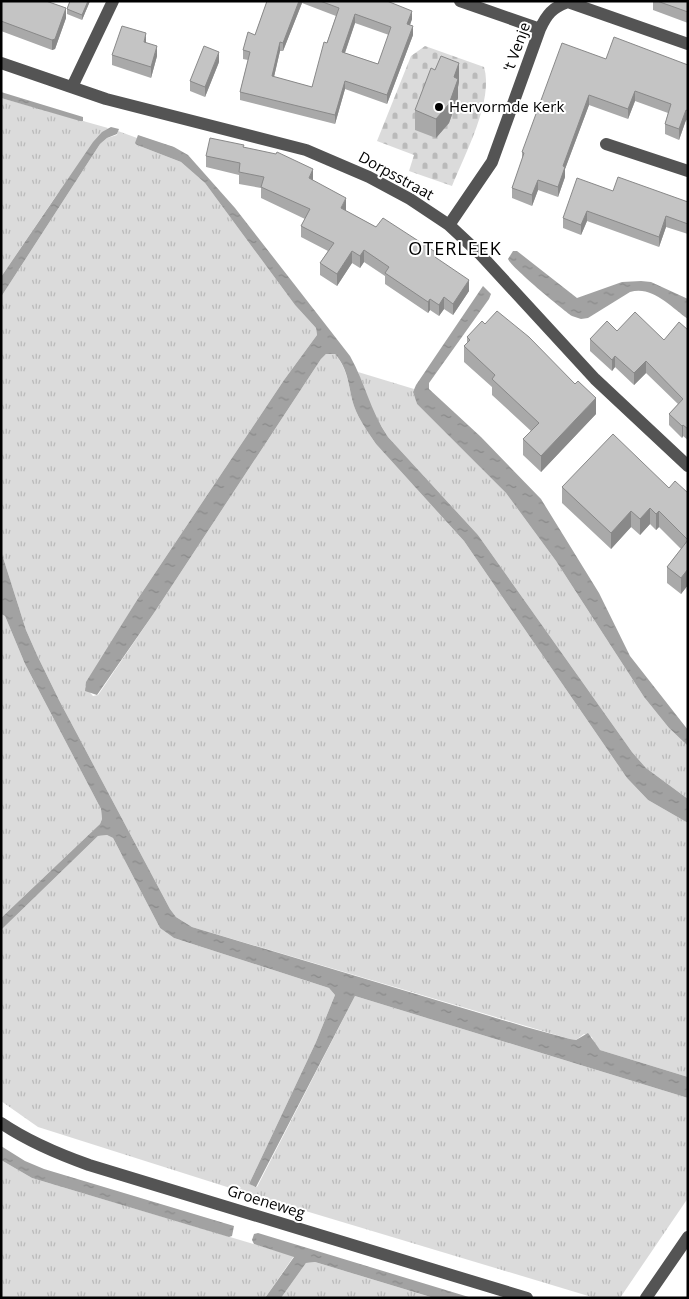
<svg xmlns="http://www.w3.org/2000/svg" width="689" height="1299" font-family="'Open Sans',sans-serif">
<defs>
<pattern id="grass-tufts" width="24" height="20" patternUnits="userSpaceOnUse" patternTransform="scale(1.25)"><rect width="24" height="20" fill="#dbdbdb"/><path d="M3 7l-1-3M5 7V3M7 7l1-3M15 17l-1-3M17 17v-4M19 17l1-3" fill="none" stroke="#bababa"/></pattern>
<pattern id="cemetery-stones" width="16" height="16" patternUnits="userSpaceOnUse" patternTransform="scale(1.25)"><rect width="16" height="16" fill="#dbdbdb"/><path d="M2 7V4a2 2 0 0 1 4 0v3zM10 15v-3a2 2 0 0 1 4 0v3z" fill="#bababa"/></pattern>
<pattern id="water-ripples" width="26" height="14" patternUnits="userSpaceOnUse" patternTransform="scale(1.25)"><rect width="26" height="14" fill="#a2a2a2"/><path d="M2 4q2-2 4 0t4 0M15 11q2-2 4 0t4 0" fill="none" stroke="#8a8a8a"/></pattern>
</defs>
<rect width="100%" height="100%" fill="#fff"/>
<!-- grass -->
<path fill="url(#grass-tufts)" d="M1,98L108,128L56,196L1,277Z
M118,131L137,138V145L181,162L205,183L295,305L316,328L317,335L284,380L137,600L85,687L93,696L98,695L154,613L321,359L326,354H335C349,371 348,386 354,406C359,420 368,432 376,444L464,541L627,778L648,800L688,823V1077L600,1050L595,1047L592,1037L584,1034L576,1040L570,1039L192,927L176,917L170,909L59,700L37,655L26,630L1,551V297L100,144L107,138L117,135Z
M358,372L414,389L413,392L417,404L506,493L556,561L644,697L669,728L688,746V799L646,768L632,752L478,535L388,437L371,409Z
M1,614L5,616L25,664L101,809L102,819L100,824L1,918Z
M107,835L113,838L160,928L174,938L329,988L335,995L316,1042L249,1184L257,1187L355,996L688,1098V1198L620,1298H595L246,1193L38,1127L1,1101V930L98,836Z
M1,1160L32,1178L294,1256L265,1298H1Z
M315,1262L434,1298H281L306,1263Z"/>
<!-- cemetery -->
<path fill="url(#cemetery-stones)" d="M425,46L484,67C494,100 465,154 452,186L409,171L414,155L377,141L411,56Z"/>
<!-- water -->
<path fill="url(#water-ripples)" d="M1,92L83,117V121H80L1,98Z
M111,127L119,129L117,134L107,138L100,144L1,297V277L93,142L102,132Z
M138,135L174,147L188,155L235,208L350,356C365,382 370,411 388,437L478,535L632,752L646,768L688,799V823L648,800L627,778L464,541L376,444C368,432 359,420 354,406C348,386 349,370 335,354H326L321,359L154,613L97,695L85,691L86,682L137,600L284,380L317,335L316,328L295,305L205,183L181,162L137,145L135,143Z
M513,251H517L577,298L622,282L641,281L651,282L688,299V319C671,307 652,285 630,292L588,318L581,319L572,316C562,309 511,267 508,259Z
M483,286L491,294L489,299L429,383V389L481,437L541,499L599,593L630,656L688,730V746L669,728L644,697L556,561L506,493L417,404L413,392L416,385Z
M1,551L26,630L37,655L59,700L170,909L176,917L192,927L526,1027L570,1039L576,1040L588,1033L600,1050L688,1077V1098L355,996L256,1187L249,1184L316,1042L335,995L329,988L174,938L160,928L113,838L107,835L98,836L1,930V918L100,824L102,819L101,809L25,664L5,616L1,614Z
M1,1146L25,1161L44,1169L234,1226L232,1236L229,1237L32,1178L1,1160Z
M258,1233L472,1298H434L315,1262L306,1263L281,1298H265L294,1257L254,1244L252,1240L254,1234Z"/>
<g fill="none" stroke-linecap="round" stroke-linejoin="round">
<!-- minor -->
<path stroke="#545454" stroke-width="12" d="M460,1L540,29
M1,63L106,99L306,150L369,177L410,199L449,225L479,253L595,379L688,466
M72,87L113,1
M606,144L688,171
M449,225L492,162L540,29C547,14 552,8 568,2L688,44
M1,1123C29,1142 58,1154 89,1165L527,1298
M646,1298L688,1237"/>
</g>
<!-- wall -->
<path fill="#a9a9a9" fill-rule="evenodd" d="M1,1L66,18L55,49L52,50L1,31Z
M70,1H90L82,20L67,14V9Z
M267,1H387L412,19L410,25L413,35L387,104L345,89L335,124L240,100V92L248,60L243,59V50L255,35ZM302,3L336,16L312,87L274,77L280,51H283ZM355,23L389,35L378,64L345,53Z
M653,1H688V23L653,10Z
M146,43L157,56L151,78L112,65V55Z
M606,59L688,65V121L686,120L679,140L665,134V124L668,113L635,101L628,119L589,105L565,169V177L558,197L538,190L532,206L512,198V188L522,160V152Z
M219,62L205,97L190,91V81Z
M459,82L458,87V98L449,123L436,138L415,130V110Z
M244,147L313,180L346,210V211L437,259L469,291L453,315L444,309L439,316L430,310L428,313L385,284V276L364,262L360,268L352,263L337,286L320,275V263L328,251L301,237V226L305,219L261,198V188L239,184V175L206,167V156Z
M613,191L688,202V234L666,227L659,247L587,221L581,235L563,228V218Z
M688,330V440L683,436L682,438L669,425V414L678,404L646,373L634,385L615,367L612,371L590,351V339L617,331L664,340Z
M467,337L596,414L541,472L523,455V439L531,431L492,395V387L464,362V346L467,343Z
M562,487L669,488L688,493V585L681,594L667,583V567L681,549L659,527L656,530L650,524L640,535L631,527L611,549L562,503Z"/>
<!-- shaded-wall -->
<path fill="#898989" d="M88,1H90L82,20V15Z
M299,1H302V3L283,51V43Z
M66,8V18L55,49L52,50V40Z
M412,11V19L407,33V24Z
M355,14V23L342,61V52Z
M413,26V35L387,104V95Z
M146,33V43L144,42Z
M280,42V51L272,85V76Z
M157,46V56L151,78V67Z
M219,52V62L205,97V87Z
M459,63V82L458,87V98L449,123L436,138V119Z
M345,81V89L335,124V115Z
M635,91V101L628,119V109Z
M589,95V105L565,169V177L558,197V187L563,166Z
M686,110V120L679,140V129Z
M313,169V181L309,178Z
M538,180V190L532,206V195Z
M346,198V210L341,220V208Z
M587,211V221L581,235V225Z
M666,216V227L659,247V237Z
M364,250V262L360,268V256Z
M352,251V263L337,286V274Z
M469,280V291L453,315V304Z
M444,297V309L439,316V305Z
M430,299V310L428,313V302Z
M615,356V367L612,371V360Z
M646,361V373L634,385V373Z
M596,398V414L541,472V456Z
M683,425V436L682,438V426Z
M650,508V524L640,535V519Z
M631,511V527L611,549V533Z
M659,511V527L656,530V514Z
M688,569V585L681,594V578Z"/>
<!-- building -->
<path fill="#c4c4c4" stroke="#898989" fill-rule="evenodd" d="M1,1H46L66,8L55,39L52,40L1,21Z
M70,1H88L82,15L67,9Z
M267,1H299L283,43L280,42L272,76L312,87L324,42L327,43L339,8L320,1H387L412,11L407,24L413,26L387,95L345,81L335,115L240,92L250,52L243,50L248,32L255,35ZM355,14L391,27L378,64L342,52Z
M657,1H688V12Z
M122,26L146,33L144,42L157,46L151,67L112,55Z
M614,37L688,65V111L686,110L679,129L665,124L671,104L635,91L628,109L589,95L563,166L565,167L558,187L538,180L532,195L512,188L524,153L522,152L562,43L606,59Z
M204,46L219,52L205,87L190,81Z
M441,56L459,63L454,77L458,79L449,104L436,119L415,110L431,68L435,70Z
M210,138L244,145L243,147L276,154L277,152L313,169L309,178L346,198L341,208L376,227L383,218L437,253L435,257L469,280L453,304L444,297L439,305L430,299L428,302L385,273L389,267L364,250L360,256L352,251L337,274L320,263L334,243L301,226L310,209L261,187L264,177L239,172L240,163L206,156Z
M618,177L688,202V224L666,216L659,237L587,211L581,225L563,218L577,178L613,191Z
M497,311L529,337L575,384L578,381L596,398L541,456L523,439L539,423L492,379L495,375L464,346L470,340L467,337L482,321L485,324Z
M635,312L664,340L679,322L688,330V429L683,425L682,426L669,414L683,399L646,361L634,373L615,356L612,360L590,339L607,321L617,331Z
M613,434L669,488L675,481L688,493V540L659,511L656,514L650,508L640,519L631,511L611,533L562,487Z
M688,540V569L681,578L667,567Z"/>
<!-- markers -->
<circle fill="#000" stroke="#fff" stroke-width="2" cx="439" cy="107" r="5"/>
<g text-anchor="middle" stroke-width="4" stroke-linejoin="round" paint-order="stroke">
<!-- street labels -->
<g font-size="15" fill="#000" stroke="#fff">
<text transform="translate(517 47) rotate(-70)" y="5">'t Venje</text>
<text transform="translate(396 176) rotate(29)" y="5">Dorpsstraat</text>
<text transform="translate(266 1202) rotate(17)" y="5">Groeneweg</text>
</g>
<!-- poi labels -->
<g font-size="15" fill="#000" stroke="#fff" text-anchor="start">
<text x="449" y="112">Hervormde Kerk</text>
</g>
<!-- quarter labels -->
<g font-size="18" letter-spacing="1" fill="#000" stroke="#fff">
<text x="455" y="255">OTERLEEK</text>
</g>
</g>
<!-- border -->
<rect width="689" height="1299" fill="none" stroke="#000000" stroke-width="5"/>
</svg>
